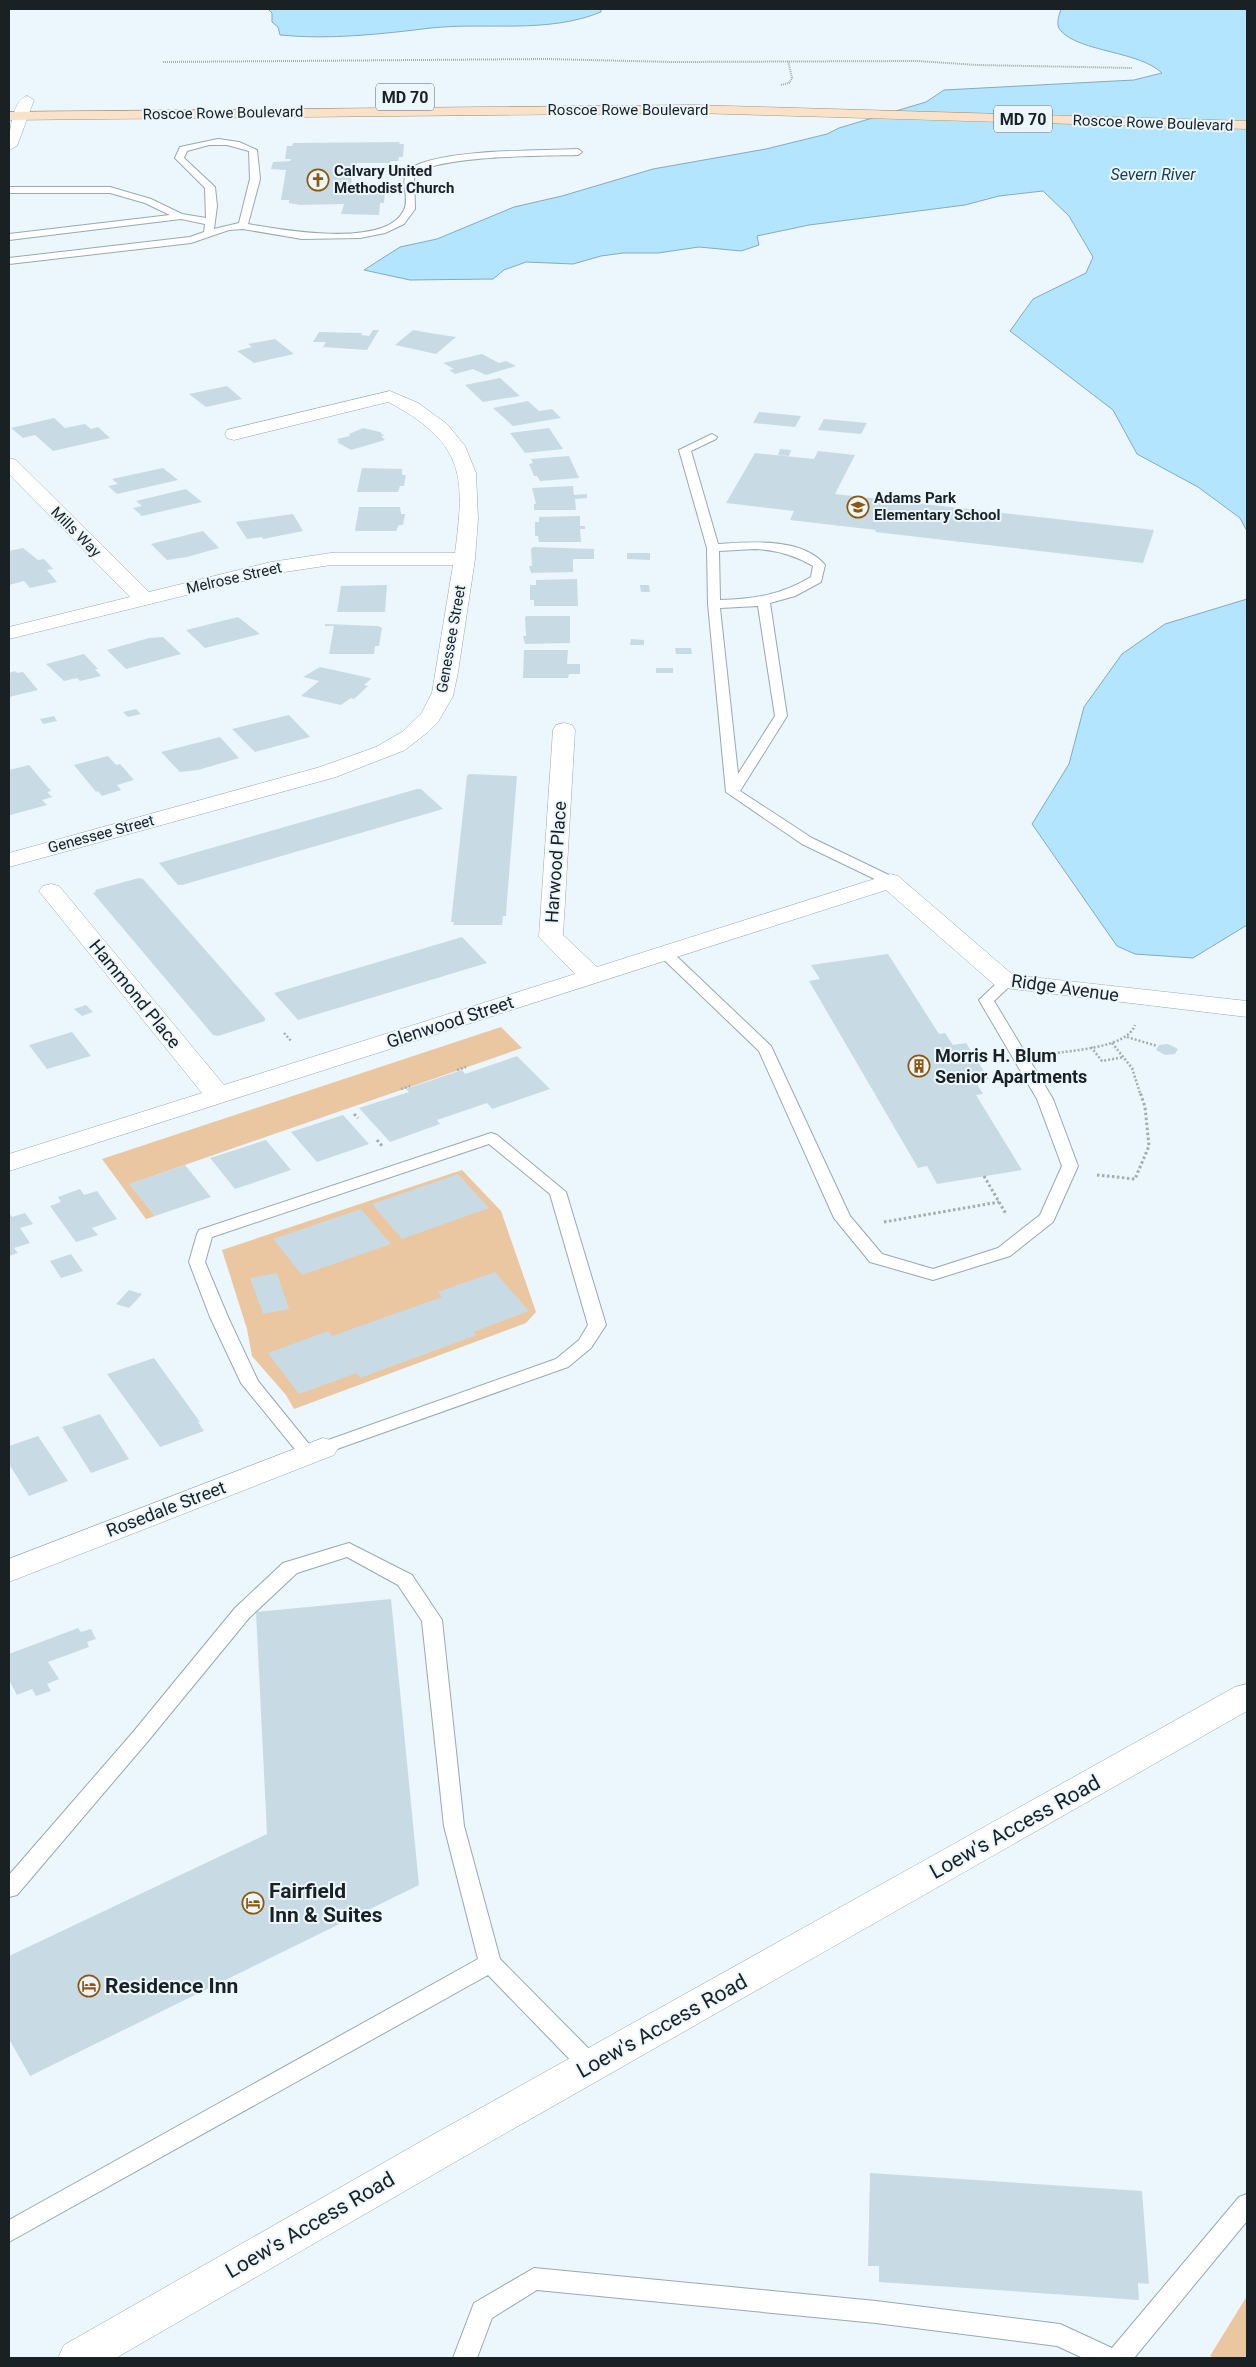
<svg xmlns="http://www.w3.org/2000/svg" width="1256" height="2367" font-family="Roboto,sans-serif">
<rect width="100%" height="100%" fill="#ebf6fd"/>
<!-- green -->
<path fill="#eac6a1" d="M501,1027L522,1048L130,1184L155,1216L146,1219L102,1159Z
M462,1170L501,1211L536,1312L526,1323L294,1409L286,1395L252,1356L247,1329L222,1250Z
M1247,2296V2358H1215L1210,2356Z"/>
<!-- water -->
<path fill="#b4e5ff" stroke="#86aabe" d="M268,9H601V12C547,34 487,22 431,28C382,34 329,40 280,35L278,27L272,22V13Z
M1061,9H1247V531L1240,518L1198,487L1137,454L1113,410L1010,331L1033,299L1086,273L1093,257L1069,216L1043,191L999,196L965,205L809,225L757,236L759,245L741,251L699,247L658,253H623L601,256L573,264L526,262L504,270L493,279L410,280L364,270L400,247L437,239L514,207L562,196L653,169L766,149L827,134L839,128L926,102L944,90L1134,80L1162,73C1139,51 1080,52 1061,31C1055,25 1059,16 1061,9Z
M1247,599V925L1193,958L1135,954L1117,946L1032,824L1069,764L1084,707L1122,654L1165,624Z"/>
<!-- building -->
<path fill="#c8dbe5" d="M400,142L399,144H404L403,157H399L398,161H390V163H357L356,174H352L351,189L385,190L384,203H380L379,215L341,214L344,204L300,205L289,203V200H281L286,170L271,169L273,162L290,161L291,159H285L287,146H292L293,143Z
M373,330H379L367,350L323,347L326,342H313L319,332L362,333L361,335L369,336Z
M413,330L436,334L456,337L436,354L395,345Z
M275,339L294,354L254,363L237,351L252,347L248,344Z
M482,354L499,363L506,361L516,366L486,375L473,369L455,374L449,370L454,369L443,363Z
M500,378L520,396L483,402L465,385Z
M227,386L242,399L206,407L189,394Z
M528,401L539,411L552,409L561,418L513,426L493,408Z
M759,412L801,416L795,427L753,423Z
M54,418L65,428L85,424L91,429L98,427L110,438L53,451L35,435L23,438L11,428Z
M824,419L867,423L861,434L818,430Z
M363,428L380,432L384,436H381L385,440L351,450L337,442L339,441L337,439L350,436L349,434Z
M549,428L563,449L525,453L510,433Z
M780,449L791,450L789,456L778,455Z
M818,451L855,455L835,494L1154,530L1143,563L875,532L876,530L790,520L794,511L726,503L755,453L814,459Z
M569,456L579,478L540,481L537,476H534L529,464L533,463L531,459Z
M163,468L178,480L117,494L108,486L118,484L112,479Z
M362,468L402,469V475H406L404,486H400L398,492H357Z
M573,486L574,495L587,494V498L575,499L576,510H534V504H536L532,488Z
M186,489L202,502L142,516L133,508L142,506L136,501Z
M359,507H400L401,514H405L403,525H399L396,531H355Z
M293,514L303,531L263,539L262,537L247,539L236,522Z
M580,516V526H585V529H580L581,542H539L538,536H535V522H539V517Z
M203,531L219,548L187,557L167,560L151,544Z
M533,547L594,549V559H573V572L531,573L529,566H532L531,549Z
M23,548L38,560L44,559L53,569L47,570L57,582L30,588L24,581L9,585V551Z
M627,553H650V560L627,559Z
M577,579L578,606H534V600H530V585H536V580Z
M387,585L385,612H337L341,586Z
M640,585H649L650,592H641Z
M527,616H570V643L525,644L523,636H526L525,617Z
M238,617L260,634L205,648L186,630Z
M325,624L378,626L382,628L379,646H375L374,654H329L334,626H325Z
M163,637L181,654L126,669L107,650L149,638Z
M631,639L644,640V645H630Z
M675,648H691L692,654H676Z
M524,650H568L567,664H580V674H569L568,678H523Z
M84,654L98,669H95L101,676L80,681L77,678L64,681L46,664Z
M320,667L370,678L371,679L364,685L368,686L354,699L351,698L341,705L301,696L319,681L303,677Z
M656,668H673V673H656Z
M15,671L17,673L23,672L38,690L9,697V673Z
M136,709L141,714L128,717L123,712Z
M289,715L310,737L255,752L232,729Z
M54,716L57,721L43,724L40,719Z
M220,737L239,758L198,770L180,772L161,752Z
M108,756L116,765L120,764L134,780L117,785L121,790L102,796L98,791L96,792L74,765Z
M29,765L51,791L47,792L52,797L42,800L47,805L10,815L9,770Z
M469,774L517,776L506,913V916H503L502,925H453L454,922H451L467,776Z
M417,789H421L443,809L182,885H178L159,863Z
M139,878L143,879L157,895L265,1018V1021L218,1036L213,1035L93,893L96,892L95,890Z
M462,937L487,963L298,1020L274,993Z
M888,954L939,1034L945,1033L953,1045L966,1043L989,1079L975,1081L983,1094L976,1095L1022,1170L937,1184L927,1166L918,1168L809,981L820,979L811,965Z
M86,1005L93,1012L82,1016L74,1009Z
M72,1032L91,1056L47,1069L29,1045Z
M1168,1044L1178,1049L1175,1054L1165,1055L1156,1050L1159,1045Z
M517,1056L550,1089L492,1109L487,1103L437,1120L440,1124L390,1142L359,1108L409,1092L406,1089L462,1070L465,1074Z
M343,1115L369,1144L317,1162L291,1132Z
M266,1140L291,1170L235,1189L210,1158Z
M185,1165L211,1197L155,1216L129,1184Z
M458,1174L489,1208L402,1239L372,1204Z
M80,1189L84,1195L97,1191L117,1219L92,1228L98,1235L76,1242L50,1206L61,1202L58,1197Z
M361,1209L391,1244L302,1275L273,1239Z
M9,1213L12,1217L25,1213L33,1224L20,1228L30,1243L14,1248L18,1253L9,1256Z
M71,1254L83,1271L61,1278L50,1261Z
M495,1272L529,1311L473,1332L477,1335L360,1378L357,1373L299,1394L268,1353L328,1331L332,1336L442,1297L438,1292Z
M277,1273L289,1309L263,1314L250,1278Z
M129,1290L142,1294L129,1308L116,1304Z
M154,1358L200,1422H198L204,1431L160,1447L107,1374Z
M100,1414L129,1459L91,1473L62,1427Z
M38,1436L68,1481L29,1496L9,1464V1446Z
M391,1599L419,1885L30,2076L9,2039V1956L267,1834L256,1612Z
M78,1628L81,1632L91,1629L96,1639L87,1642L89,1647L48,1662L59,1679L47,1684L51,1691L36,1696L32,1689L17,1695L9,1680V1654Z
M870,2173L1142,2191L1149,2284L1138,2283L1139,2300L879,2282V2266H868Z"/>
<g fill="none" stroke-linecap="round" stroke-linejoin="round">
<!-- lane casing -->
<g stroke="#98a9b3" stroke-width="2">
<path id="lane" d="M218,139L239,142L257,150L260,179L248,224C281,230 386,249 404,210C412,194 392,175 419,164C458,149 535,151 578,149L582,152L578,155C545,156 435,155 414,175L415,209L404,224L385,233L360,238L302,239L243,229L229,230L191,243L9,264V258L190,237L204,232L205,224L181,219L9,240V234L170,215L145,203L110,193H9V187H110L151,199L182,214L206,218L205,188L175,158L180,147ZM209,145H227L249,151L250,179L239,223L214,229L217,206L215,187L184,158L187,151Z
M712,434L717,437L716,439L691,451L718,544C749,542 802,537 825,565L821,582L795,596L770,603L787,716L740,791L812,838L895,878L897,881L895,884H885L802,844L726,792L708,604L707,548L679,450ZM755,549C777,550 794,555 813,566L811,577C781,595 754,599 720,600L719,551ZM758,606L775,716L738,774L720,608Z
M665,949L670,950L771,1046L850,1216L882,1254L933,1269L998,1248L1040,1215L1062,1166L1037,1099L979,1000L1001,979H1011L1013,982L1011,985L994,1001L1053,1099L1078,1166L1053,1222L1010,1256L933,1280L870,1262L834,1218L759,1051L660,956L658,953Z
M491,1133L497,1135L566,1192L606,1325L591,1348L568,1367L323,1454L317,1452L314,1448L317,1444L556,1359L579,1340L588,1325L550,1194L489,1144L212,1237L205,1262L228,1317L258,1381L317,1454L314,1458L308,1460L302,1458L241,1383L210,1317L189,1262L197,1234L199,1230Z
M349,1543L412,1575L442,1620L464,1826L500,1959L599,2059L602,2066L599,2073L591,2075L583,2073L488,1975L9,2242V2220L478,1959L444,1826L422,1621L398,1585L347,1557L297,1573L249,1618L148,1741L17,1895L9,1897V1875L134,1731L235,1608L283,1563Z
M1247,2194V2221L1134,2358H1083L1057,2346L876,2323L537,2290L492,2318L477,2358H453L474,2303L534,2268L876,2301L1060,2324L1112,2348L1239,2197Z"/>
</g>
<!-- street casing -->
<g stroke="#98a9b3" stroke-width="1">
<path id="street" d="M27,96L34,100L17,146L9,150C9,137 11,100 27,96Z
M390,391L418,403L447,424L465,446L476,473L478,519L475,559L458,672L453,696L438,722L428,732L405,750L336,777L9,867V853L320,767L376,747L402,732L421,714L432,693L453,565H331L271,574L9,639V627L130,597L9,474V458L16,460L149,592L271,562L331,553H455C465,477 465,445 394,405L388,402L234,440L227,438L225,434L227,430Z
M564,723L572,725L575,730L563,935L597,967L890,874L898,876L1013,975L1247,1001V1017L997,987L886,890L9,1171V1154L202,1093L43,896L39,891L43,886L51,884L59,886L224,1085L575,974L539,937L553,730L556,725Z
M323,1438L334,1441L338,1448L334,1455L9,1582V1559Z
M1247,1684V1711L455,2162L116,2358H58L64,2345L427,2138L1235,1687Z"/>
</g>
<!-- primary casing -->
<g stroke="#aa9278" stroke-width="1">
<path id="primary" d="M693,105L1247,121V129L693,113L9,120V112Z"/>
</g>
<!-- path-far2 -->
<path stroke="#a3adb3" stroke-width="2" stroke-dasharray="1 1" stroke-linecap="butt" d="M163,62L546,59L673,62L918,61L977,65L1132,68
M781,85L789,83L792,78L788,61"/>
<!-- path-far1 -->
<path stroke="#a3adb3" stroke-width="2.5" stroke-dasharray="2 2" stroke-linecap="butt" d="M284,1033L292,1042
M1127,1037L1157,1046
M1112,1043L1132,1068L1140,1093
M1091,1047L1102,1061L1124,1057
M1050,1054C1073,1050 1127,1048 1135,1025
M457,1070L466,1067
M401,1089L410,1086"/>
<!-- path -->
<path stroke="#a3adb3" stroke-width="3" stroke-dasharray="2.5 2.5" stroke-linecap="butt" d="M354,1114L358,1118
M377,1140L383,1147
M1097,1175L1135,1179L1149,1146L1145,1107L1140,1092
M984,1176L1006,1214
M884,1222L999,1202"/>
<!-- lane -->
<use href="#lane" fill="#fff" fill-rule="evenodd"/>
<!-- street -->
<use href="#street" fill="#fff" fill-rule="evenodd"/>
<!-- primary -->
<use href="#primary" fill="#fae2c9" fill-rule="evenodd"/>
</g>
<!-- icons -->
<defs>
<g id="church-ring" transform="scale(1.125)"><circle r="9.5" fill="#ebf6fd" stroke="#8e570c" stroke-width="1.5"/><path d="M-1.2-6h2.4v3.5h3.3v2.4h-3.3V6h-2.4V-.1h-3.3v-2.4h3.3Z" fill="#8e570c"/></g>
<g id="school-ring" transform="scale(1.125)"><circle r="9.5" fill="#ebf6fd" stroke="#8e570c" stroke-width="1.5"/><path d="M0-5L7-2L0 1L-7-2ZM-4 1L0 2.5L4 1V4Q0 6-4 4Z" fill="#8e570c"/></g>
<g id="building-ring" transform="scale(1.125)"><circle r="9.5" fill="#ebf6fd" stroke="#8e570c" stroke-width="1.5"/><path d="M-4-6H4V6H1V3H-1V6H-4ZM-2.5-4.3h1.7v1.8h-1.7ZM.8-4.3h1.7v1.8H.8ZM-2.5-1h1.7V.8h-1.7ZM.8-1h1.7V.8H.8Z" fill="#8e570c"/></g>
<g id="hotel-ring" transform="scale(1.125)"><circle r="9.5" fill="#ebf6fd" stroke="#8e570c" stroke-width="1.5"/><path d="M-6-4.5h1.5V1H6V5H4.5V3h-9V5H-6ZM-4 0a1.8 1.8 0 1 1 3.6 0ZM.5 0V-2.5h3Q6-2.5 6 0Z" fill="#8e570c"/></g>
</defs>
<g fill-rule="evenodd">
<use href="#church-ring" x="318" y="180"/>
<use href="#school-ring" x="858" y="507"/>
<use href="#building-ring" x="919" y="1066"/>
<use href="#hotel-ring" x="253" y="1903"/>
<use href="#hotel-ring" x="89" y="1986"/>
</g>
<g text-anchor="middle" stroke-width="4" stroke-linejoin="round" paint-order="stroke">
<!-- far-street labels -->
<g font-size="15" fill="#1a2125" stroke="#ebf6fd">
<text x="628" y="115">Roscoe Rowe Boulevard</text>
<text transform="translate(223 113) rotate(-1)" y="5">Roscoe Rowe Boulevard</text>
<text transform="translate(1153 123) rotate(2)" y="5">Roscoe Rowe Boulevard</text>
<text transform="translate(76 532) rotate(45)" y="5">Mills Way</text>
<text transform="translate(234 578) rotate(-13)" y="5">Melrose Street</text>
<text transform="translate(451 639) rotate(-80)" y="5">Genessee Street</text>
<text transform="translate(101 834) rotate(-15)" y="5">Genessee Street</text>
</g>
<!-- far-poi labels -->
<g font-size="15" font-weight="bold" fill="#1a2125" stroke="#ebf6fd" text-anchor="start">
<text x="334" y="176">Calvary United<tspan x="334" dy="17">Methodist Church</tspan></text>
<text x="874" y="503">Adams Park<tspan x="874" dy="17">Elementary School</tspan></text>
</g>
<!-- shield labels -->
<g fill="#ebf6fd" stroke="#596166" stroke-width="1">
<rect x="376" y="83.5" width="58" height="27" rx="4"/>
<rect x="994" y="105.5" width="58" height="27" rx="4"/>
</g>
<g font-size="16" font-weight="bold" fill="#1a2125">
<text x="405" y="103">MD 70</text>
<text x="1023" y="125">MD 70</text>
</g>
<!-- far-water labels -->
<g font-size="16" font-style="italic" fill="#153b4d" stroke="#ebf6fd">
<text x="1153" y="180">Severn River</text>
</g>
<!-- street labels -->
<g font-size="18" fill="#1a2125" stroke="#ebf6fd">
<text transform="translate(556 862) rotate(-86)" y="6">Harwood Place</text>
<text transform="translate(1065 988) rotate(8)" y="6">Ridge Avenue</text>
<text transform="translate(135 994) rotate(51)" y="6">Hammond Place</text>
<text transform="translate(450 1022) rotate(-18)" y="6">Glenwood Street</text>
<text transform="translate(166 1509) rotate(-21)" y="6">Rosedale Street</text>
</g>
<!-- poi labels -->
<g font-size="18" font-weight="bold" fill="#1a2125" stroke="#ebf6fd" text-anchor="start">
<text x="935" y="1062">Morris H. Blum<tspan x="935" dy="21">Senior Apartments</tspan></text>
</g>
<!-- near-street labels -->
<g font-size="21" fill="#1a2125" stroke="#ebf6fd">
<text transform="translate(1015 1827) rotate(-29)" y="7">Loew's Access Road</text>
<text transform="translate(662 2026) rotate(-29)" y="7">Loew's Access Road</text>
<text transform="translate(310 2225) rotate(-30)" y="7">Loew's Access Road</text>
</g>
<!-- near-poi labels -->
<g font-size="21" font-weight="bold" fill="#1a2125" stroke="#ebf6fd" text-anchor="start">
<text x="269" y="1898">Fairfield<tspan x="269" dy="24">Inn &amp; Suites</tspan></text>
<text x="105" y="1993">Residence Inn</text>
</g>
</g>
<!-- border -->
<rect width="1256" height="2367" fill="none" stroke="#1a2125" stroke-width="20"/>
</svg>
